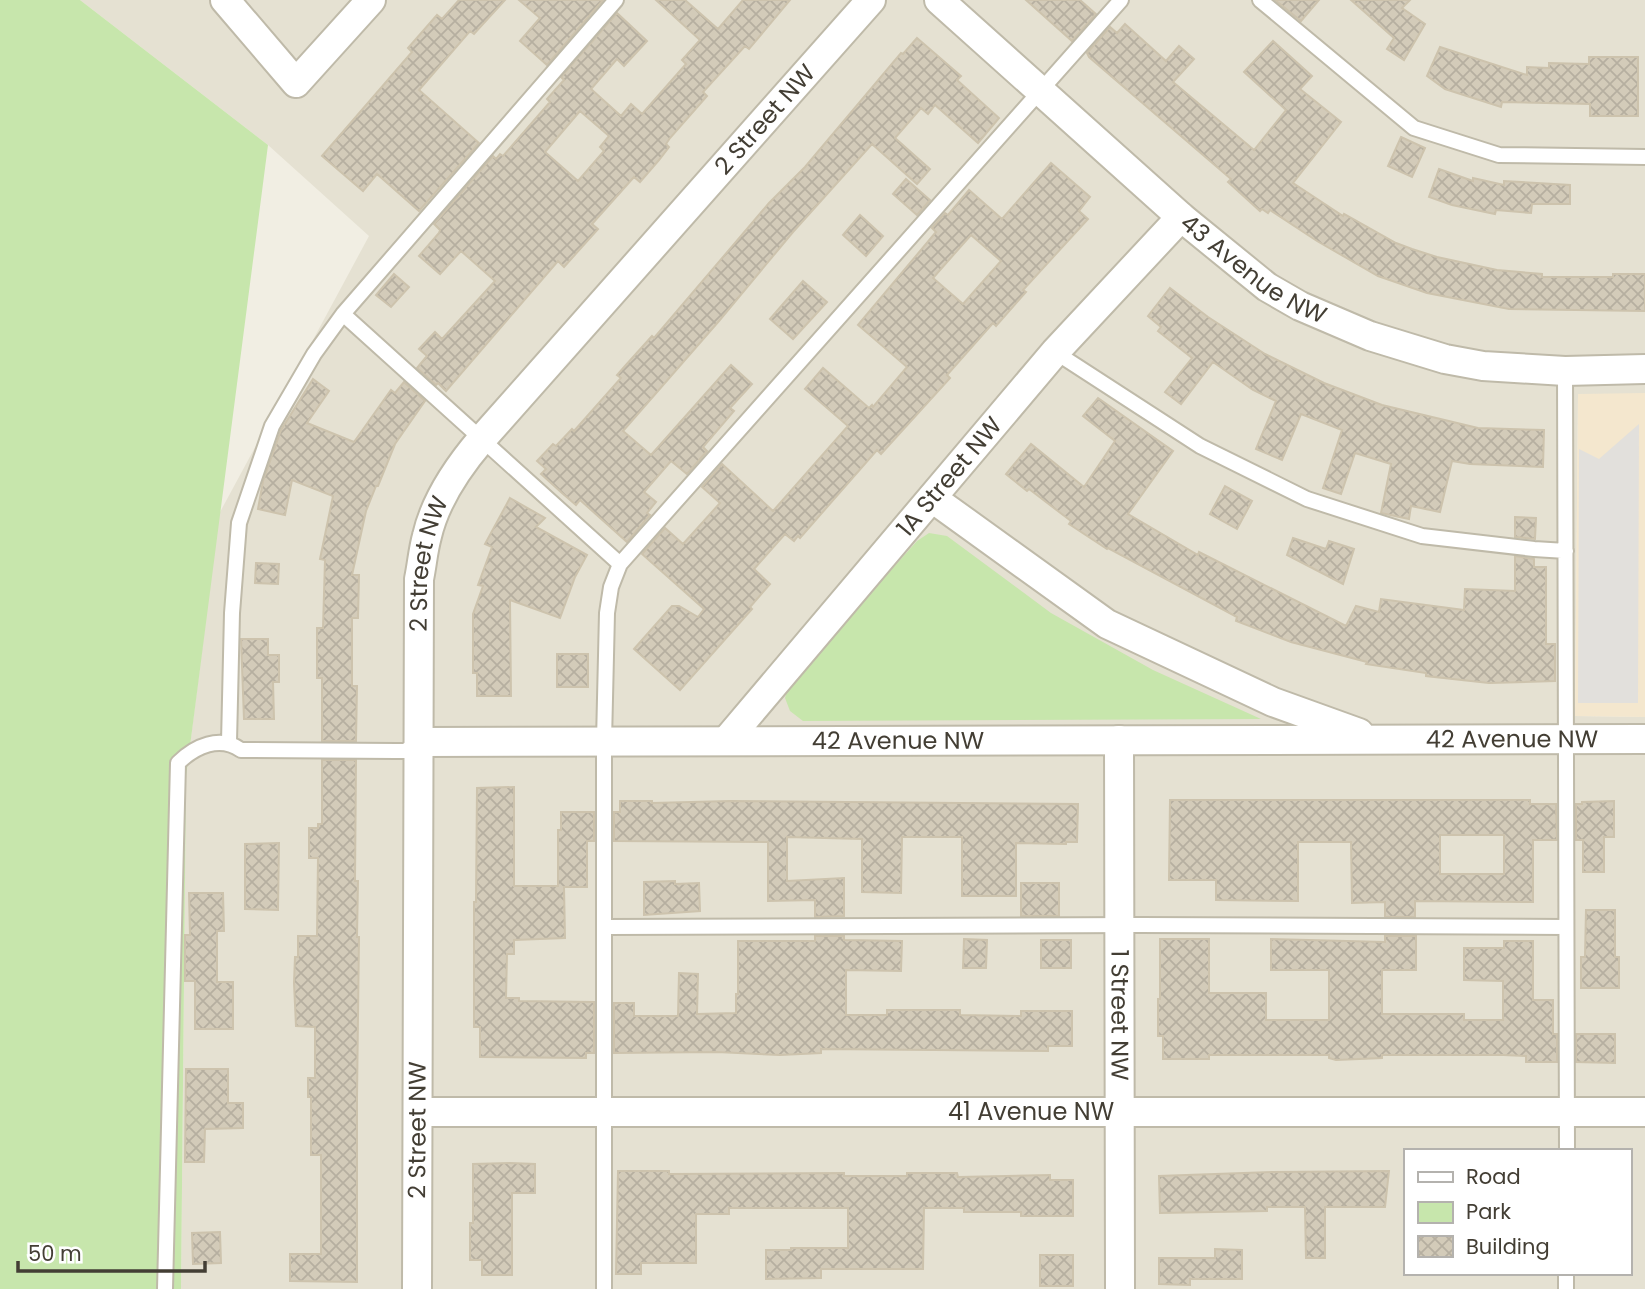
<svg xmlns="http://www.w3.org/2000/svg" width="1645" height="1289" font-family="Poppins,sans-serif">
<defs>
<pattern id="building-cross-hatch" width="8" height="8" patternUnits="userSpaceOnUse" patternTransform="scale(1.75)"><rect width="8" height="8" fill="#d3cbb9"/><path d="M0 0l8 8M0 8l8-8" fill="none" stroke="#b6afa0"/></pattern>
</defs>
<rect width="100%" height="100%" fill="#f1eee3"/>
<!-- residential -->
<path fill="#e5e1d2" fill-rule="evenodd" d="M80,0H1645V396L1578,394L1575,716L1645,717V1289H181L186,777L219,514L369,236L268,145ZM1405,1151H1629V1273H1405Z"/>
<!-- commercial -->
<path fill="#f4e7ce" d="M1645,393V717L1575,716L1578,394Z"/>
<!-- green -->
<path fill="#c7e6ac" d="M0,0H80L268,145L186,777L181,1289H0Z
M929,533L947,536L1051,613L1153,670L1261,719L803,721L790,711L785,698L789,684L917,541Z"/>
<!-- parking -->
<path fill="#e2e0dc" d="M1639,424L1638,703H1578L1579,449L1599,459Z"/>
<!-- building -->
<path fill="url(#building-cross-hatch)" stroke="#cdc3ad" stroke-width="2" fill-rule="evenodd" d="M459,0H505L474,34L470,31L419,90L479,143L419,211L377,174L363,191L322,156L412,52L408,48L437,15L442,19Z
M519,0H603L547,65L520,41L540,18Z
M656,0H685L718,29L743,0H790L749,49L745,46L703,92L707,96L670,138L666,144L669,147L659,160L640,182L634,177L592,224L598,229L564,267L558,261L446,391L438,383L436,385L417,368L427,356L419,349L435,332L442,339L495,281L461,251L440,274L419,256L439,233L440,230L434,224L493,156L496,159L500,154L503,156L550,102L547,99L564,80L561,77L617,13L647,41L624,66L617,59L591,89L621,116L631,104L642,114L686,64L682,60L700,40ZM580,111L609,136L600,147L604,151L578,181L545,152Z
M1026,0H1080L1096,14L1072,41Z
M1275,0H1319L1301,21Z
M1351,0H1410L1402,8L1425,24L1404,60L1387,49L1394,38Z
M1125,24L1166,61L1179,46L1194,59L1173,82L1254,150L1286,110L1244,72L1273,41L1312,76L1300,89L1341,122L1293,183L1343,216L1344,214L1396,243L1412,249L1437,257L1497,270L1542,274V277H1613V274H1645V311L1509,309L1427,293L1378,276L1317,241L1270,210L1268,213L1262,209L1260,211L1228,182L1231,179L1089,57L1087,53L1110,27L1117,33Z
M917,38L961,76L957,80L999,118L978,143L935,105L928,114L921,108L895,138L930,169L917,184L872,144L793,232L719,321L623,431L651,455L731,365L752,384L730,408L734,411L703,447L707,451L687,474L671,461L644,492L656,502L647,513L650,515L627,542L580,500L576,505L562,493L541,474L546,469L537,461L553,444L556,446L572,429L574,431L621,378L617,375L625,366L652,336L654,338L769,203L805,167L901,53L903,54Z
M1440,47L1527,75V67L1549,68V63L1589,64V57H1638V116H1590V104L1502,102L1501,107L1445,89L1427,76Z
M1401,137L1425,148L1412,177L1388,166Z
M1051,163L1090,197L1079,211L1088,219L1023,290L1026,292L996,326L993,323L947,375L950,378L881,454L877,450L800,538L798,536L794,541L785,534L754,569L770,584L750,607L752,609L680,690L634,649L672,606H679L698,617L704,609L642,554L665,528L683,544L720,503L702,487L722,464L773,511L848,426L805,389L823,368L869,408L872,405L873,407L907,367L858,325L936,232L932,228L945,213L948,215L969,190L1002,219ZM971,235L1001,261L963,304L933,278Z
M1439,169L1473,181V178L1504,185V181L1570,185V204H1532L1531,213L1496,210L1495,214L1452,205L1429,197Z
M906,179L930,200L917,215L893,194Z
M860,215L883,236L866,256L843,235Z
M394,274L409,287L391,307L376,295Z
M803,281L827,302L793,339L770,319Z
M1170,288L1208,317L1265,354L1324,383L1382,405L1478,428L1544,430L1543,467L1470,464L1452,461L1440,512L1411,506L1409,519L1381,513L1391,464L1355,453L1341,494L1323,488L1342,430L1301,414L1282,460L1256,449L1276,401L1253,390L1213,362L1181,404L1165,392L1192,358L1158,331L1161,327L1148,316Z
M313,379L329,391L307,423L354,442L391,390L395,393L404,382L425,401L395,444L378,486H376L366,511L352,575H359L358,618H352V686H357L356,741H322V678H317V628H323L325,560L320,559L333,496L292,480L285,515L258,509L263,481L281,430Z
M1098,398L1173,451L1128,514L1198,555L1199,552L1346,626L1356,606L1379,612L1381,599L1464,610L1465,589L1515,591V556L1534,559V567H1546V644H1555V681L1489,683L1426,676V673L1366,664L1367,662L1291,642L1236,621L1237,617L1108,548L1107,549L1069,524L1071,521L1029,489L1027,491L1006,474L1031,444L1084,487L1115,441L1083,416Z
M1225,486L1252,501L1237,529L1210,514Z
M510,498L545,518L536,527L587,555L575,577L560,618L510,600L511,696H477V673H473V614L483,586L478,585L492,547L485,544Z
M1515,517L1536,518L1535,539L1515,537Z
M1293,538L1326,549L1329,541L1354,549L1343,584L1287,555Z
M256,563L279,564L278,584L255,583Z
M241,639H268V655H279V682H273L274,719H244Z
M557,654H588V687H557Z
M322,760H356L355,881H358L357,937H359L357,1097V1282L290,1281V1254H321V1155H311V1097H308V1078H315V1027L296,1026L294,983L295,957H298V936H317L318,858H309V828H318V824H322Z
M514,787V886H558V830H561V812H594V841H587V887H564L565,938L514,940V954H507L506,998H519V1001L594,1002V1053H586V1058L480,1057V1027H474V902H476L477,788Z
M1170,800H1530V804H1556L1557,840H1533V902L1415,901V917H1385V902L1352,903L1351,842H1298V901L1216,900V880H1169ZM1440,835H1504V874H1440Z
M620,801H652V803L730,801L1078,804L1077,842H1066V844L1016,843V896H962V837H902L901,893L862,892V839L787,837V881L844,878V916L815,917V900L768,901V842L614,841V812H620Z
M1614,801V837H1604V872H1583V840H1576V804H1582V802Z
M279,843L278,910L245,909V844Z
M675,881V884L699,883L700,911L644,915V882Z
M1021,883H1059V916H1021Z
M189,893H223L224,931H217V982H233V1029H195V981H185V935H190Z
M1586,910H1615V957H1619V988H1581V957H1585Z
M815,936H844V940L902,941L901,971L846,970V1015H887V1010H960V1015L1021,1016V1011H1072V1046H1048V1051L821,1049V1053L780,1055L717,1052L614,1053V1003H634V1016H678L679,973L698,974L697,1014L736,1013V994H738V941H815Z
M1385,936H1416V970H1382V1014H1464V1020H1503V981L1464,980V948H1504V941H1533V1000H1553V1034H1557V1062H1526V1056L1503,1055H1382V1058L1336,1060L1329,1058V1055H1209V1059H1163V1036H1158V999H1160V939H1209V993H1266V1020H1329V970H1271V939L1385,942Z
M964,939L987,940L986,968H963Z
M1041,940H1071V968H1041Z
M1576,1034H1615V1063L1576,1062Z
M186,1069H228V1103H243V1128L205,1129L204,1162H185Z
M510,1163L535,1164V1193H512V1275H482V1260H470V1223H473V1164Z
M618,1171H669V1174L844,1173V1176H907V1173H957L958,1177L1050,1175V1180H1073V1216H1021V1212H964V1208H924L923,1269H821V1278L766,1279V1250H791V1248H848V1208H729V1214H696V1263H641V1274H616Z
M1389,1171L1385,1207H1325V1258H1306L1305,1207H1267V1211L1160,1213L1159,1176L1273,1172Z
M220,1232L221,1263L193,1264L192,1233Z
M1215,1249L1242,1250V1279H1190V1285L1159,1284V1258H1215Z
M1040,1255H1073V1286H1040Z"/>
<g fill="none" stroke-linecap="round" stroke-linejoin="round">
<!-- lane casing -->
<g stroke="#bfbaa9" stroke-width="18">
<path id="lane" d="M1260,0L1414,128L1499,155L1645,157
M343,314L620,564
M1055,352L1200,446L1307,499L1422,536L1534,549L1566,551
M1565,371L1567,1151
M229,742L232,613L239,523L272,426L314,354L343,314L616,0
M606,927L1140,925L1566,927
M165,1289L178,763C195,746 220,735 241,750L396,751H405L418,743
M604,1289V741L607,613L611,587L620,564L1121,0
M1566,1289V1273"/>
</g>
<!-- street casing -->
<g stroke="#bfbaa9" stroke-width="32">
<g id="street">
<path d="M225,0L296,83L371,0"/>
<path id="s1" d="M939,0L1181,217L1267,287L1300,306L1370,336L1445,359L1483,366L1565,371L1645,369"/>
<path d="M932,498L1107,624L1273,702L1359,733"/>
<path id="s2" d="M1119,740L1120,1289"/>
<path id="s3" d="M726,741L1055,352L1181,217"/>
<path id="s4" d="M420,742L1645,739"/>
<path id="s5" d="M419,1112H1645"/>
<path id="s6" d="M417,1289L419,579C422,565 423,550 427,536C435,501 458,467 481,440L871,0"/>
</g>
</g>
<!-- lane -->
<use href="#lane" stroke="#fff" stroke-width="14"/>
<!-- street -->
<use href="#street" stroke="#fff" stroke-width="28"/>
</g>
<g text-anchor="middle" stroke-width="5" stroke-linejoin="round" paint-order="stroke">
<!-- street labels -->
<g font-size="24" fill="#433e34" stroke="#fff">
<text dy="8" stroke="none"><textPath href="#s6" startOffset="1293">2 Street NW</textPath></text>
<text dy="8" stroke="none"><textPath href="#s1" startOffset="415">43 Avenue NW</textPath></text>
<text dy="8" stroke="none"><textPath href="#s3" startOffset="346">1A Street NW</textPath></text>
<text dy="8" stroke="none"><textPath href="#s6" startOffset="726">2 Street NW</textPath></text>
<text dy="8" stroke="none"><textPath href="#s4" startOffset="1092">42 Avenue NW</textPath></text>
<text dy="8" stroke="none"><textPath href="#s4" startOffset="478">42 Avenue NW</textPath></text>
<text dy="8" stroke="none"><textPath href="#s2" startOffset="275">1 Street NW</textPath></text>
<text dy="8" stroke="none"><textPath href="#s5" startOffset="612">41 Avenue NW</textPath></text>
<text dy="8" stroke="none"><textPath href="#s6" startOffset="159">2 Street NW</textPath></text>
</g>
</g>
<!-- legend -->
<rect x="1404" y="1149" width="228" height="126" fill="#ffffff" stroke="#b4b2ae" stroke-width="2"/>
<rect x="1418" y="1172" width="35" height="10" fill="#ffffff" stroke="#b4b2ae" stroke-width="2"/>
<text x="1466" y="1184" font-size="21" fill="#433e34">Road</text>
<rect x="1418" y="1202" width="35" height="21" fill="#c7e6ac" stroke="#b4b2ae" stroke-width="2"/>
<text x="1466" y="1219" font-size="21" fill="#433e34">Park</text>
<rect x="1418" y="1236" width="35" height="21" fill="url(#building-cross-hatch)" stroke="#b4b2ae" stroke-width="2"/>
<text x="1466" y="1254" font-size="21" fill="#433e34">Building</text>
<!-- scale -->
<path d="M18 1261v10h187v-10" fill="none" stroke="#433e34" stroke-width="3.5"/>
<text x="28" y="1261" font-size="21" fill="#433e34" stroke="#ffffff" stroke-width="5" paint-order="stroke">50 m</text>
</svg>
